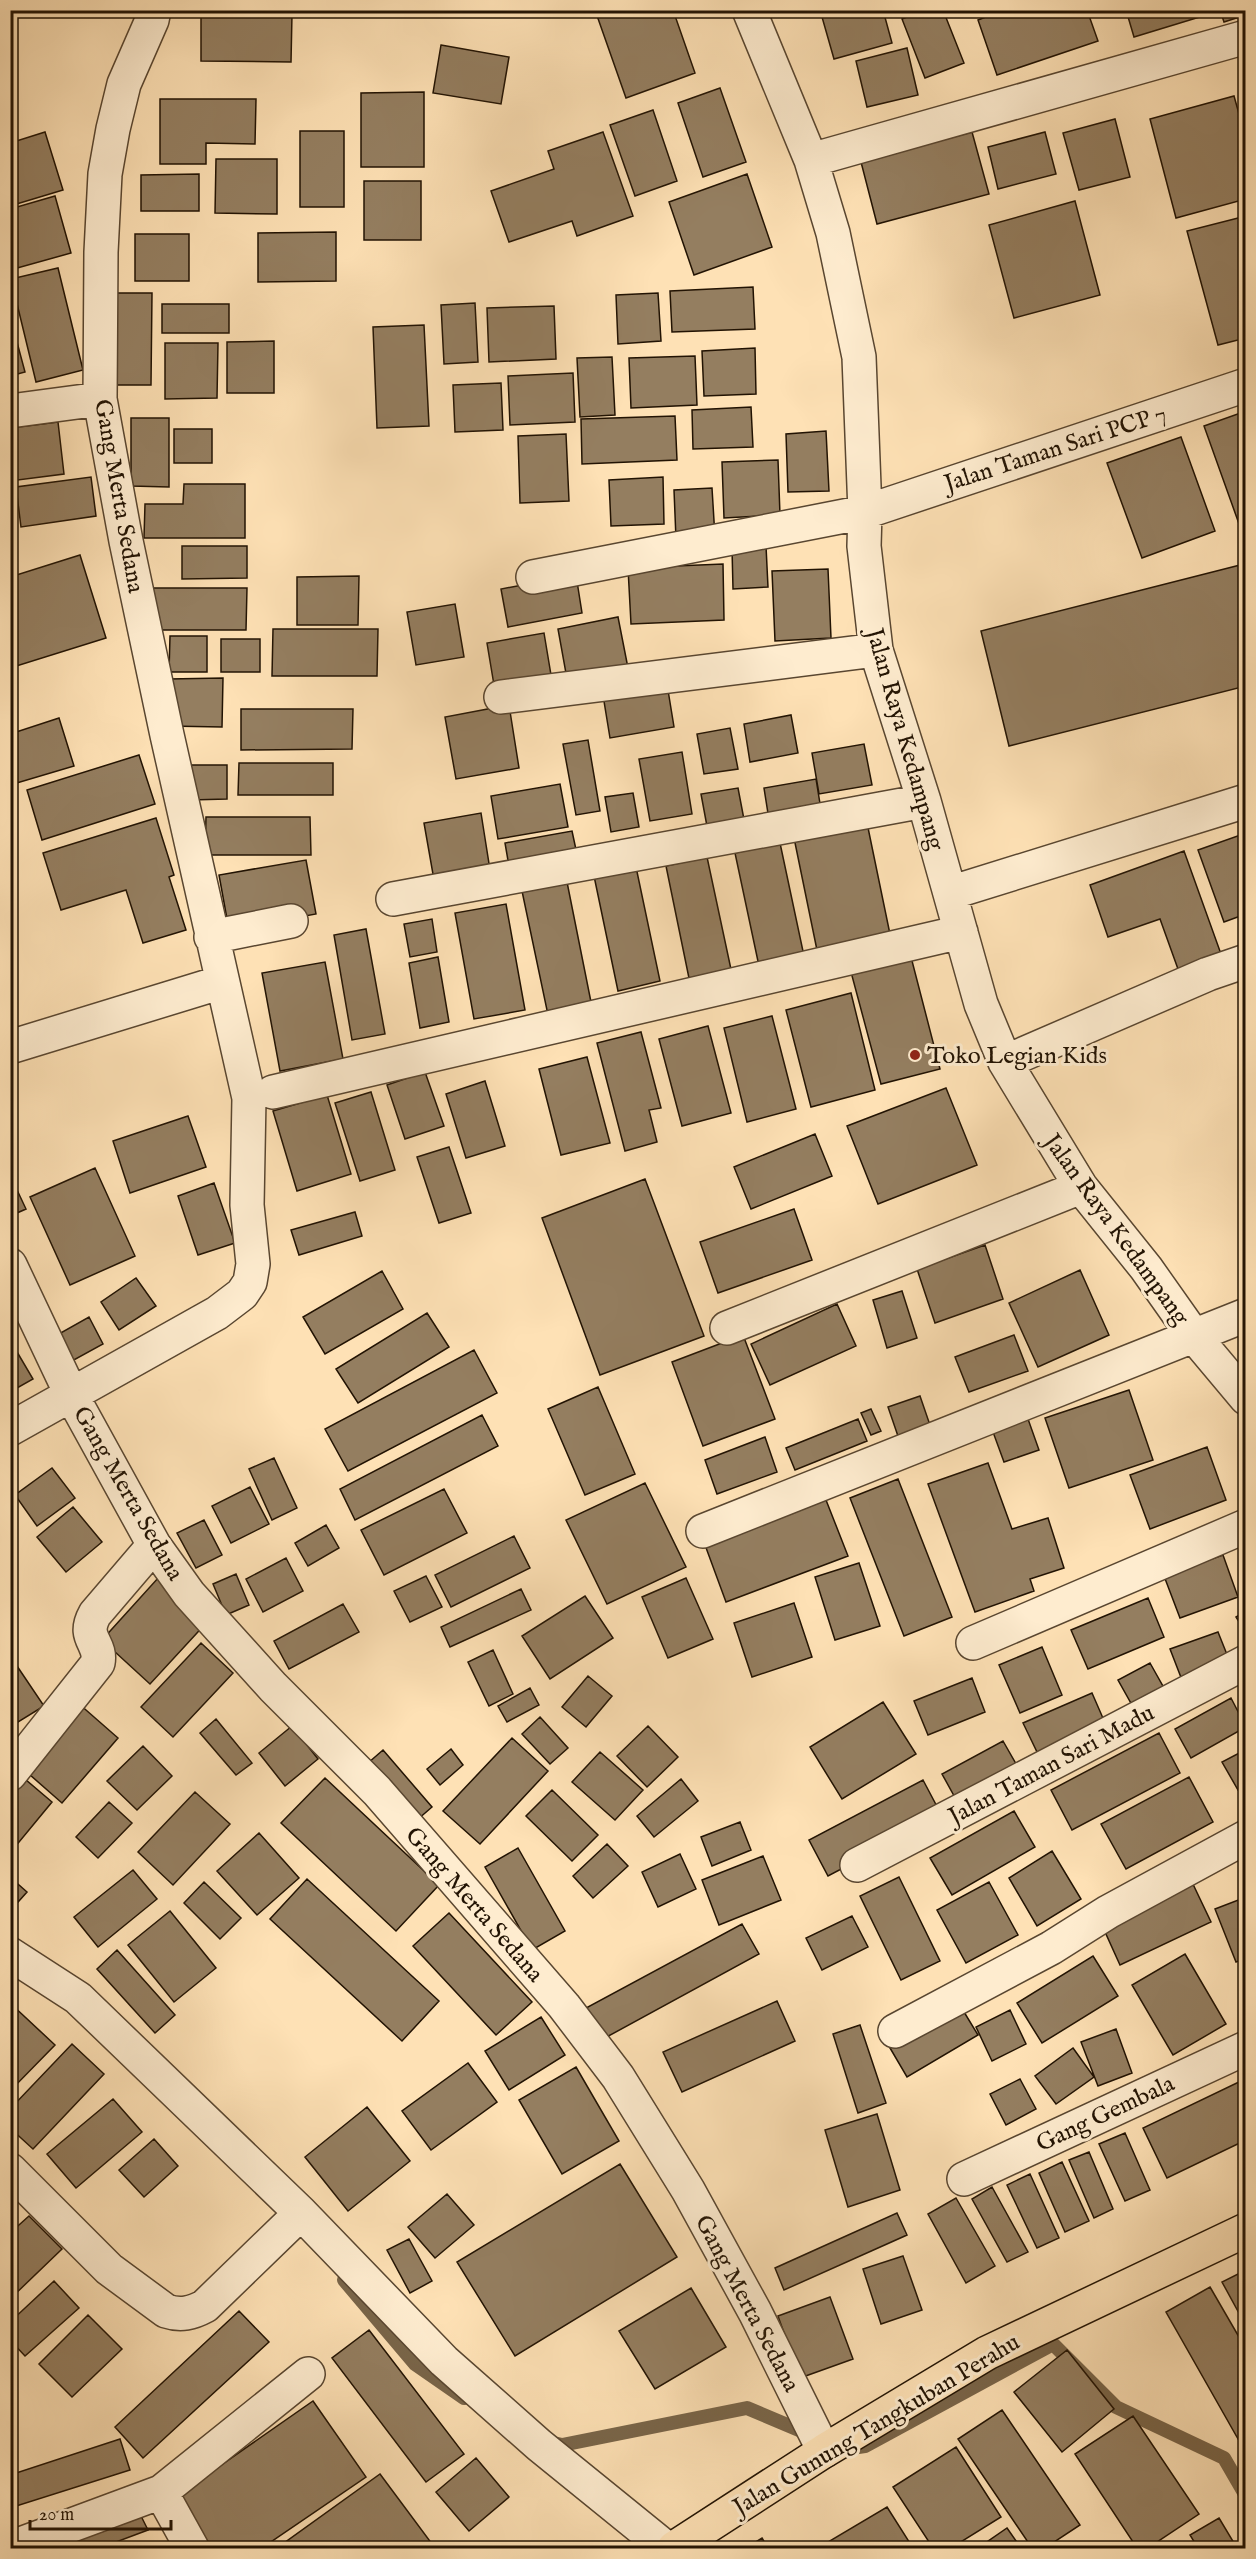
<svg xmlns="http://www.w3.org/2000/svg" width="1256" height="2559" font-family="'IM FELL English',serif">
<rect width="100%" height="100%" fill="#fee1b5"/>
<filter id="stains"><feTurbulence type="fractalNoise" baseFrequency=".00333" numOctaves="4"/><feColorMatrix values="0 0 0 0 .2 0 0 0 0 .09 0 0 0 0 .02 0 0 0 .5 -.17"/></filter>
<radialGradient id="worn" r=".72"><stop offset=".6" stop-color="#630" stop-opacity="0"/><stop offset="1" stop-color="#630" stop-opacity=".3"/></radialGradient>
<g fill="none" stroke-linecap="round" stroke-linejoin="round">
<!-- stream -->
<path stroke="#796549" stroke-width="14" d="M344,2280L415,2364L464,2398
M549,2442L562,2445L747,2408L811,2435
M845,2449L865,2446L1053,2344L1116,2407L1224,2458L1246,2496"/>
</g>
<!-- building -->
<path fill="#947e60" stroke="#221303" stroke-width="1.5" d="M468,10H496L495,15Z
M595,10H673L695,73L626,98Z
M820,10H883L892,43L834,59Z
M924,10H943L964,63L925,78L902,19Z
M1004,10H1087L1098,41L997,75L978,20Z
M1126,10H1201L1203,16L1134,37Z
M1220,10H1246V15L1224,22Z
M201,13L292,14L291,62L201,61Z
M441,45L509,57L501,104L433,93Z
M907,48L918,95L867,107L856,61Z
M720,88L746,162L703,177L678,103Z
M424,92V167H361V93Z
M1234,96L1246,139V199L1176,218L1150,119Z
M160,99H256L255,144L206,143V164H160Z
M653,110L677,181L635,196L610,125Z
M1115,119L1130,177L1079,190L1063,133Z
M300,131H344V207H300Z
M45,132L63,190L10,206V143Z
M603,132L633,216L577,236L572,221L509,242L491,191L554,169L548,151Z
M972,132L989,194L877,224L861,162Z
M1045,132L1056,174L998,189L988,147Z
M216,159H277V214L215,213Z
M199,174V211H141V175Z
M747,174L772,247L694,275L669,202Z
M364,181H421V240H364Z
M55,196L71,253L10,270V209Z
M1075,201L1100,295L1014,318L989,225Z
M1246,216V338L1218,345L1187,231Z
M336,232V281L258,282V233Z
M135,234H189V281H135Z
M58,268L83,370L36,382L11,279Z
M753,287L755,329L672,332L670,291Z
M112,293H152L151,385H111Z
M658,293L661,341L618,344L616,295Z
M475,303L478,362L444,364L441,305Z
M162,304H229V333H162Z
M554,306L556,359L489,362L487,308Z
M10,316L25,372L10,376Z
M424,325L429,426L377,428L373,327Z
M274,341V393H227V342Z
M165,343H218L217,398L165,399Z
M755,348L756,394L704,396L702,351Z
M695,356L697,405L631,408L629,358Z
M612,357L615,415L580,417L577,358Z
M573,373L575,422L510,425L508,376Z
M501,383L503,430L455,432L453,385Z
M751,407L753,447L693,449L692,410Z
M1246,411V534L1243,535L1204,426Z
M675,416L677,460L582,464L581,419Z
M131,418H169V487L131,486Z
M58,422L64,474L10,481V428Z
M174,429H212V463H174Z
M826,431L829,491L788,492L786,434Z
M566,434L569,501L520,503L518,436Z
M1181,437L1215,531L1142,558L1107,463Z
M778,460L780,515L724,518L722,462Z
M91,477L96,516L21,527L16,487Z
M663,477L664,524L611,526L609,480Z
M184,484H245V538H144L145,504H183Z
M712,488L715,537L676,539L674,490Z
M182,546H247V578L182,579Z
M766,546L768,587L733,589L732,548Z
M80,555L106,638L10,668V577Z
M723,564L724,620L631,624L628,568Z
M1244,564L1246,686L1009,746L981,631Z
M828,569L831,638L775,641L772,571Z
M576,575L582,613L508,627L501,589Z
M359,576L358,625H297V577Z
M152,588H247L246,630H151Z
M455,604L464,657L416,665L407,612Z
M618,617L628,668L567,679L558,629Z
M273,629H378L377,676H272Z
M544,633L551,675L494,685L487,643Z
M170,636H207V672H169Z
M221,639H260V672H221Z
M223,678L222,727L168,726L169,679Z
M667,684L674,727L610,738L603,695Z
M509,705L519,768L456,779L445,717Z
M241,709H353L352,749L241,750Z
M791,715L798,753L750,762L744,724Z
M59,718L74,766L10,785V734Z
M730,728L738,769L704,774L697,734Z
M588,740L600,811L576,815L563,744Z
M864,744L872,785L819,794L812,753Z
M682,752L692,814L650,821L639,759Z
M139,755L155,804L42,840L27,790Z
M239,763H333V795H238Z
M191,765H227V799L190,800Z
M816,779L822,816L770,826L764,788Z
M560,784L568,827L498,839L491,796Z
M738,788L746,830L709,837L701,794Z
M633,793L639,827L611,832L605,797Z
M481,813L490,870L434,880L424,823Z
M206,817H310L311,855H205Z
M156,818L174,875L169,877L186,930L143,943L126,890L61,910L43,853Z
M866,818L891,939L818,955L793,833Z
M572,831L578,859L510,872L505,843Z
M1246,833V914L1224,922L1198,850Z
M780,843L804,956L759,966L735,853Z
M1184,851L1221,954L1178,969L1160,919L1108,937L1090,885Z
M707,857L732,974L690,983L666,866Z
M306,860L316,914L229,930L219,875Z
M636,867L660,981L618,991L594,876Z
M567,882L592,1007L548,1015L522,891Z
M506,904L525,1010L474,1019L455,913Z
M432,919L437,952L410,957L404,924Z
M366,929L385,1034L352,1040L334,935Z
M438,957L449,1022L420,1028L409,963Z
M911,957L940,1069L881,1084L851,972Z
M325,962L343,1059L280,1071L262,973Z
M851,993L875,1090L811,1107L786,1010Z
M772,1016L796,1109L747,1122L724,1028Z
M708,1026L731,1113L682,1126L659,1039Z
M641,1032L661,1108L649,1110L657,1142L625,1151L597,1043Z
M587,1057L610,1143L561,1155L539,1069Z
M425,1072L444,1126L405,1139L387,1085Z
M485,1081L505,1146L466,1158L446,1094Z
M946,1088L977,1165L878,1204L847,1126Z
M371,1092L395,1170L360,1181L335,1103Z
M327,1095L351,1174L297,1191L273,1111Z
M188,1116L206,1167L130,1193L113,1141Z
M815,1134L832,1176L751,1209L734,1167Z
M449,1147L471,1213L439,1223L417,1157Z
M95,1168L135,1256L70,1285L30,1197Z
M10,1175L26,1209L10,1216Z
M645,1179L704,1336L600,1375L542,1218Z
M214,1183L235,1243L198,1255L178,1196Z
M794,1209L812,1260L718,1293L700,1242Z
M355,1212L362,1236L299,1255L291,1230Z
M985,1245L1003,1299L935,1323L917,1269Z
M1080,1270L1109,1335L1038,1367L1009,1303Z
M382,1271L403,1309L325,1354L303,1317Z
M136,1278L156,1306L119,1330L101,1302Z
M902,1291L917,1338L887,1348L873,1300Z
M837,1304L856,1346L770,1385L751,1344Z
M427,1313L449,1347L358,1403L336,1369Z
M89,1317L103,1344L72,1361L57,1335Z
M743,1335L775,1419L703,1446L672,1362Z
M1014,1335L1028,1371L969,1392L955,1357Z
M10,1340L33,1379L10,1392Z
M474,1350L497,1393L348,1471L325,1429Z
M598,1387L635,1474L585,1495L548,1409Z
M1129,1390L1153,1460L1069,1488L1045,1418Z
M920,1396L931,1428L899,1439L888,1407Z
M871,1409L881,1431L871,1435L861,1413Z
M482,1415L498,1446L355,1520L340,1489Z
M858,1419L867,1441L795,1470L786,1448Z
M1028,1419L1039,1450L1004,1462L993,1432Z
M765,1437L777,1472L717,1494L705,1460Z
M1207,1447L1226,1500L1150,1529L1130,1475Z
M274,1458L297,1508L272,1520L249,1469Z
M988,1463L1012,1529L1048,1518L1064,1568L1030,1579L1034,1591L975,1612L928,1484Z
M52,1468L75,1498L37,1526L15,1495Z
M898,1479L952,1617L904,1636L850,1498Z
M645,1483L686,1567L607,1604L566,1520Z
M250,1487L269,1524L231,1543L212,1506Z
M444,1489L467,1533L384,1575L361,1530Z
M826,1500L848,1556L726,1602L705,1545Z
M73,1507L102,1542L66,1572L37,1537Z
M204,1520L222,1555L196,1568L177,1533Z
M326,1525L339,1548L308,1566L295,1543Z
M514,1536L530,1568L451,1607L435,1575Z
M1223,1555L1238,1597L1180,1618L1164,1576Z
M286,1558L303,1591L263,1612L246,1579Z
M859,1563L880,1626L835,1640L815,1577Z
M236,1574L249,1605L226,1615L213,1584Z
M426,1576L442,1607L410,1622L394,1591Z
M159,1577L208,1621L150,1684L102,1640Z
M686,1578L713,1639L668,1658L642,1597Z
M521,1589L531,1610L450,1647L441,1627Z
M585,1596L613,1638L550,1679L522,1636Z
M1148,1598L1164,1637L1088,1669L1071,1630Z
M794,1603L812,1657L752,1677L734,1623Z
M343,1604L359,1632L289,1669L274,1641Z
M1246,1611V1633L1236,1617Z
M1218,1632L1230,1662L1182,1680L1170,1649Z
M201,1643L233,1673L173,1737L141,1707Z
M1042,1647L1062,1695L1020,1713L999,1665Z
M493,1650L513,1694L489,1706L468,1662Z
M1150,1663L1164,1688L1132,1705L1118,1680Z
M17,1666L44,1706L10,1727V1670Z
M588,1676L612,1696L586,1727L562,1707Z
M972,1678L985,1712L928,1735L914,1701Z
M530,1688L539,1705L507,1722L498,1706Z
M1092,1693L1106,1725L1038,1754L1023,1723Z
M1231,1698L1246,1727L1191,1758L1175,1729Z
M883,1702L916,1754L842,1799L810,1747Z
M78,1703L118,1738L62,1803L21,1767Z
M540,1717L568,1748L550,1764L522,1734Z
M216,1719L252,1763L236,1775L200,1733Z
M292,1726L318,1759L285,1786L259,1753Z
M648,1726L678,1757L647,1787L617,1756Z
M1159,1733L1180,1773L1072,1830L1051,1790Z
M512,1738L548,1771L480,1844L443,1811Z
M1003,1741L1019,1769L958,1803L942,1774Z
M143,1746L172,1776L137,1810L107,1781Z
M451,1749L463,1765L440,1785L427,1769Z
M383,1750L432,1807L417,1820L368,1763Z
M1245,1750L1246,1786L1238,1790L1222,1762Z
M600,1752L643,1790L615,1820L572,1782Z
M19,1774L52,1802L10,1853V1785Z
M1189,1777L1213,1822L1126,1869L1101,1824Z
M325,1778L439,1885L396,1931L281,1823Z
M681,1779L698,1801L654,1837L637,1816Z
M923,1780L942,1816L828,1876L809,1840Z
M552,1790L598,1835L572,1861L526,1816Z
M195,1792L230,1824L173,1885L138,1852Z
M109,1802L132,1823L98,1858L76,1837Z
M1014,1811L1035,1847L952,1895L930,1858Z
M740,1822L751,1850L712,1866L701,1837Z
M259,1833L299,1878L257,1915L217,1871Z
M607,1844L628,1866L593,1898L573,1876Z
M518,1848L565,1931L532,1950L485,1867Z
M1052,1851L1081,1899L1037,1926L1009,1878Z
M680,1854L696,1889L658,1907L642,1872Z
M763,1856L781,1900L719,1925L702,1880Z
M133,1870L157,1899L98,1947L74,1917Z
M10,1877L27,1892L10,1911Z
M899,1877L940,1961L901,1980L860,1896Z
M307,1879L439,2001L402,2041L270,1919Z
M1191,1880L1211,1922L1120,1965L1101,1923Z
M204,1882L241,1918L220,1939L184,1903Z
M989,1882L1018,1935L966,1963L937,1910Z
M1246,1897V1958L1236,1962L1215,1909Z
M170,1911L216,1968L174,2002L128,1945Z
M449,1913L532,2002L496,2035L413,1946Z
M852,1916L868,1947L822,1970L806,1938Z
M742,1924L759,1954L603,2039L586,2008Z
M117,1950L175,2015L155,2033L97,1969Z
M1185,1954L1226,2024L1173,2055L1132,1985Z
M1093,1956L1118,1996L1042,2043L1017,2003Z
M777,2001L795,2041L682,2092L663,2052Z
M10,2003L55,2045L10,2091Z
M961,2007L978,2035L907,2077L890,2048Z
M1010,2010L1026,2044L992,2061L976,2027Z
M541,2017L565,2055L509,2090L485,2051Z
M860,2025L886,2103L858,2113L833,2034Z
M1116,2029L1132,2073L1098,2086L1081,2042Z
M72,2044L104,2074L33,2149L10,2128V2109Z
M1073,2048L1094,2077L1056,2104L1035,2076Z
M468,2063L497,2102L431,2150L402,2111Z
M576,2067L619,2141L562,2174L519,2100Z
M1020,2079L1036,2109L1006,2125L990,2094Z
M1243,2080L1246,2085V2140L1167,2178L1143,2128Z
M113,2099L142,2132L76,2188L47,2154Z
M367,2107L410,2161L348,2211L305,2157Z
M877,2114L900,2190L848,2207L825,2130Z
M1125,2133L1150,2190L1125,2201L1099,2144Z
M154,2139L178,2166L144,2197L119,2170Z
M1089,2152L1113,2209L1094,2218L1069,2160Z
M1062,2162L1089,2221L1065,2232L1039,2173Z
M620,2164L677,2257L515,2356L457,2262Z
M1030,2174L1059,2238L1037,2248L1007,2185Z
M992,2187L1028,2252L1007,2262L972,2199Z
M447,2194L474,2225L435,2258L408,2227Z
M956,2198L995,2266L966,2283L928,2214Z
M897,2213L907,2235L784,2290L775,2268Z
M29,2216L62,2249L10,2299V2233Z
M409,2239L432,2281L410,2293L387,2250Z
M903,2256L922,2310L881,2324L863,2269Z
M1246,2270V2326L1222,2282Z
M54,2281L79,2308L25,2356L10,2340V2322Z
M1210,2287L1246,2349V2453L1166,2312Z
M691,2288L726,2347L655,2389L619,2331Z
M830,2297L853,2359L800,2378L778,2316Z
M239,2311L269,2342L143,2458L115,2427Z
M88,2315L122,2349L72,2397L39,2364Z
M369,2330L464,2454L426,2482L332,2358Z
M1067,2350L1114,2409L1062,2452L1014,2392Z
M313,2401L366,2477L262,2548H209L174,2498Z
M1002,2410L1080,2525L1045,2548H1032L958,2439Z
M1133,2416L1199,2514L1148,2548H1137L1075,2454Z
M120,2439L130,2470L10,2508V2475Z
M956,2447L1001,2517L951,2548H933L893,2487Z
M476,2458L509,2497L469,2531L436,2492Z
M380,2474L435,2548H277Z
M887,2507L913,2548H818Z
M140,2514L148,2530L100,2548H43Z
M1219,2518L1237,2548H1198L1190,2535Z
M1007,2528L1021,2548H978Z
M762,2538L768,2548H746Z"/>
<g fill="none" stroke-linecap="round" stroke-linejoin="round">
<!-- minor casing -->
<g stroke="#594630" stroke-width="36">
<path id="minor" d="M749,10L811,160L833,233L859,357L865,512L864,546L876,650L924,801L981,1004L1005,1062L1081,1187L1146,1268L1194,1336L1246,1398
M811,160L1246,37
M10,411L100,399
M533,577L865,512L1246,385
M501,697L876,650
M950,893L1246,801
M393,899L924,801
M211,937L291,921
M10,1047L222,982
M1005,1062L1208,974L1246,961
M273,1092L961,932
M10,1265L72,1396L154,1545L189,1594L273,1687L377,1791L564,2006L618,2077L688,2190L755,2312L824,2451
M727,1328L1081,1187
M10,1429L217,1313L242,1294L250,1282L253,1264L247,1205L249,1098L167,735L126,541L100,399L101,252L105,174L113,129L124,84L152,20L154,10
M703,1531L1246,1315
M973,1643L1246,1526
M10,1774L98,1663C102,1642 81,1639 95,1614L154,1545
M857,1865L1246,1662
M10,1954L78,1998L301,2213L444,2361L539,2445L666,2548
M895,2031L1051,1948L1108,1912L1246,1837
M10,2170L109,2269L166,2311C181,2316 192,2313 205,2306L301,2213
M964,2179L1246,2048
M161,2492L192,2548
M10,2548L161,2492L308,2374"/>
</g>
<!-- major casing -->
<g stroke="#221303" stroke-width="36">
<path id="major" d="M674,2548L824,2451L987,2353L1246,2230"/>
</g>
<!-- minor -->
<use href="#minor" stroke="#feeccf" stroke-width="33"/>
<!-- major -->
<use href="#major" stroke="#fee1b5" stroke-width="33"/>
</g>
<!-- markers -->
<circle fill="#8f2418" stroke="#feeccf" stroke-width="2" cx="915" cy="1055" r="6"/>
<g text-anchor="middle" stroke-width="6" stroke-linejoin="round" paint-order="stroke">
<!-- street labels -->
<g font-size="24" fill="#221303" stroke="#feeccf">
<text transform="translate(1055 448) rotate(-18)" y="8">Jalan Taman Sari PCP 7</text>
<text transform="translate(120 496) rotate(80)" y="8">Gang Merta Sedana</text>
<text transform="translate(906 739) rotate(74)" y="8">Jalan Raya Kedampang</text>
<text transform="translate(1117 1229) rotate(54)" y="8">Jalan Raya Kedampang</text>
<text transform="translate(129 1493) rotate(60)" y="8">Gang Merta Sedana</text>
<text transform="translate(1051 1764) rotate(-28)" y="8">Jalan Taman Sari Madu</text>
<text transform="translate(475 1904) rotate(49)" y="8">Gang Merta Sedana</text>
<text transform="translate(1105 2113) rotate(-25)" y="8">Gang Gembala</text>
<text transform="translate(748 2303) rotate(62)" y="8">Gang Merta Sedana</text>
<text transform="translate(876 2424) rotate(-31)" y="8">Jalan Gunung Tangkuban Perahu</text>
</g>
<!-- poi labels -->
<g font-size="24" fill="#221303" stroke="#feeccf" text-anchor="start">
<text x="927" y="1063">Toko Legian Kids</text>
</g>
</g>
<!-- margin -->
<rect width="1256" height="2559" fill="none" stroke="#fee1b5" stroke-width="36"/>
<rect x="12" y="12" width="1232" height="2535" fill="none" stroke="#221303" stroke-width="3"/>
<rect x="18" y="18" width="1220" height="2523" fill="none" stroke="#221303" stroke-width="1.5"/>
<!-- scale -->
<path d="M30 2520v9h141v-9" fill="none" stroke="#221303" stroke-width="3"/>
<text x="39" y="2520" font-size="18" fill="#221303" stroke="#feeccf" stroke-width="4.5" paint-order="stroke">20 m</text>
<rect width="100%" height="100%" filter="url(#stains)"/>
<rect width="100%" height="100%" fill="url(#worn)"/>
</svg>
